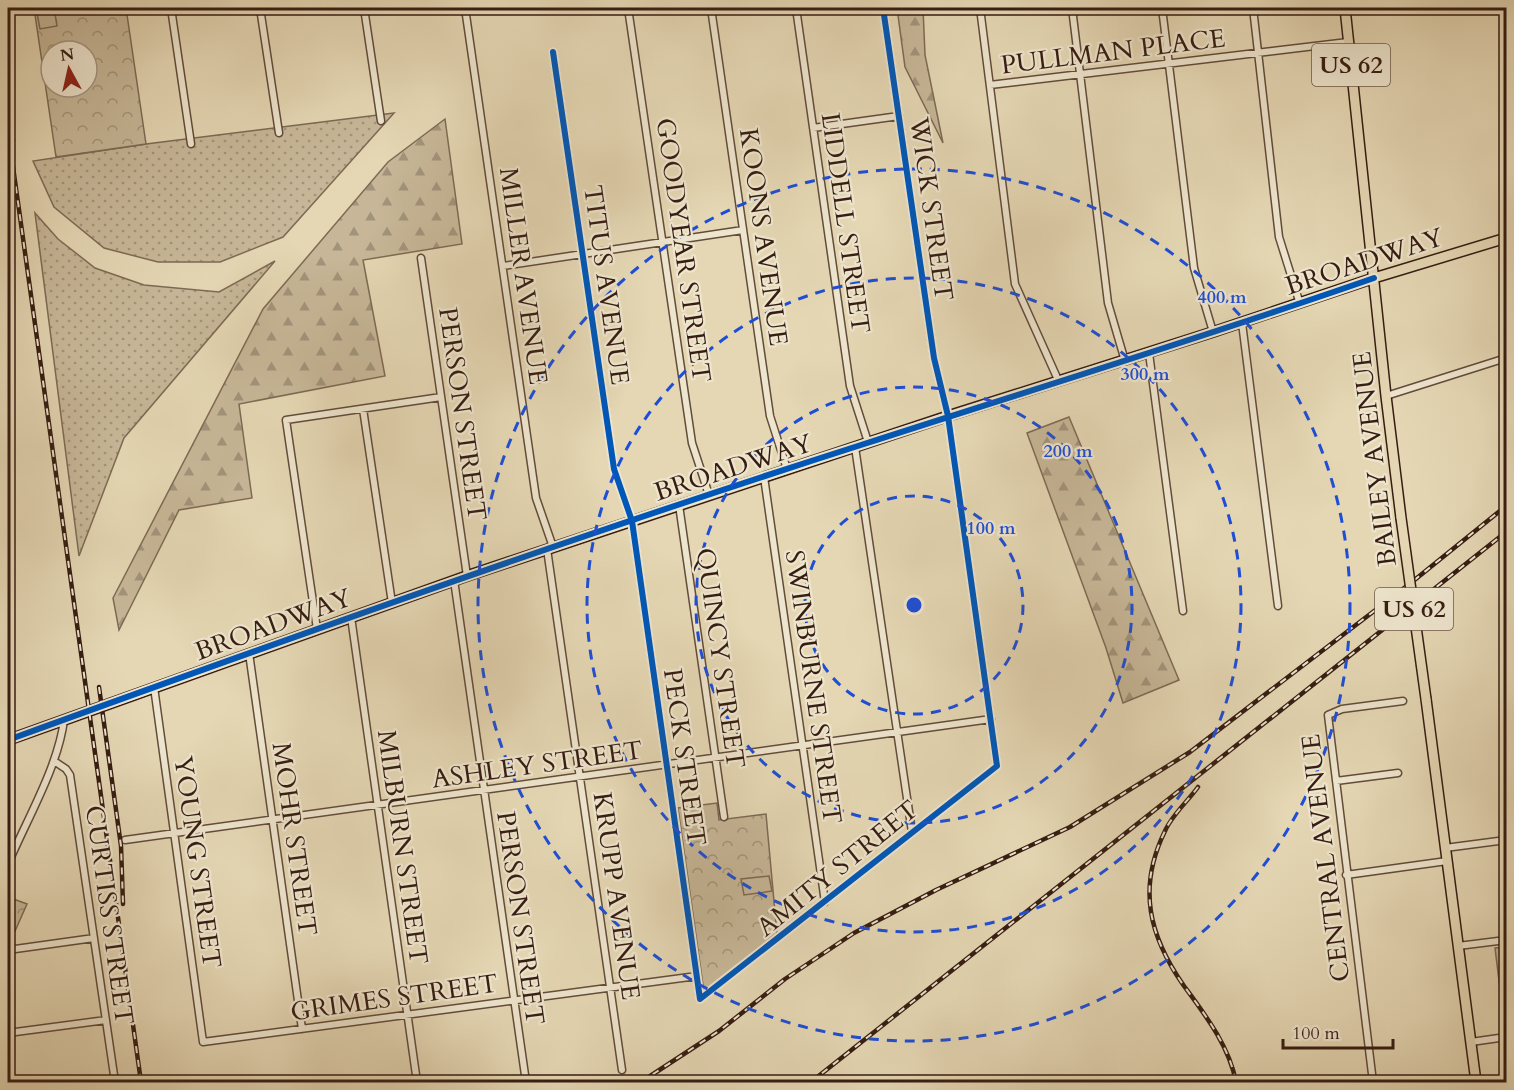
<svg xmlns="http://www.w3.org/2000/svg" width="1514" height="1090" font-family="Cardo,serif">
<defs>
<pattern id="grass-dots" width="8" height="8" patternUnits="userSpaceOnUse" patternTransform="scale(1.5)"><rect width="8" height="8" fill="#c7b798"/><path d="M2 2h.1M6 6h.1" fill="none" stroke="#a2947b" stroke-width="1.8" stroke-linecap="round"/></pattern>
<pattern id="forest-firs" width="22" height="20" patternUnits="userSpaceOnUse" patternTransform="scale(1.5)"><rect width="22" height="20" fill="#c7b798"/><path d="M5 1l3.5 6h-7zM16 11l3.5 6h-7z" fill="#a2947b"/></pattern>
<pattern id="park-crowns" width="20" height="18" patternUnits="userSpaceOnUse" patternTransform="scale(1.5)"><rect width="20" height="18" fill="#c7b798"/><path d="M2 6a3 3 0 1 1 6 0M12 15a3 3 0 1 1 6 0" fill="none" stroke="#a2947b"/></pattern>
</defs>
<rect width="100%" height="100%" fill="#e5d7b4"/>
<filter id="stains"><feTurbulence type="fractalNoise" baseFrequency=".00333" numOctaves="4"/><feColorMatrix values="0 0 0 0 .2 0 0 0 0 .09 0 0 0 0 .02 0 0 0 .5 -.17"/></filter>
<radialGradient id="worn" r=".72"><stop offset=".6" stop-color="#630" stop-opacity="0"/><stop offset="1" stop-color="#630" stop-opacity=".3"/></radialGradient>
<!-- grass -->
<path fill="url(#grass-dots)" stroke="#7e6a55" stroke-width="1.5" d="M394,113L283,237L220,262H158L104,248L54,207L33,161L146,144Z
M35,213L58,239L95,268L144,285L219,292L275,261L124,438L79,556Z"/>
<!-- forest -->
<path fill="url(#forest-firs)" stroke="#7e6a55" stroke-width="1.5" d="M897,8H923L925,55L943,143L905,67Z
M445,119L462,244L363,260L385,376L239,404L252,498L179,510L119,630L113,598L263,309L388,162Z
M1069,417L1179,680L1123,703L1106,648L1027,433Z"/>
<!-- park -->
<path fill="url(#park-crowns)" stroke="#7e6a55" stroke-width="1.5" fill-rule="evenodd" d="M34,8H126L146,144L56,157ZM51,51H87V87H51Z
M717,803L719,820L766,814L777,934L704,992L678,808Z
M8,897L27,904L8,947Z
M1506,947V1030H1505L1495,948Z"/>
<!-- pitch -->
<path fill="#c7b798" stroke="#7e6a55" stroke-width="1.5" d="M36,8H54L57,26L40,29Z
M769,876L772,891L744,895L741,879Z
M1506,951V992L1500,956L1503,952Z"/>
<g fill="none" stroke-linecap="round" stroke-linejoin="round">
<!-- street casing -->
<g stroke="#624c3a" stroke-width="9">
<path id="street" d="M171,8L191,144
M260,8L279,133
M364,8L381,121
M465,8L536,498L553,547
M547,8V9
M628,8L692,443L709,495
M711,8L770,416L787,469
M796,8L850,386L868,442
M980,8L1015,284L1059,382
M1072,8L1108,303L1125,361
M1162,8L1194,268L1213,332
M1253,8L1279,237L1300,304
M553,52L614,469L632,521L700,999L997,766L948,416L934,358L883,8
M990,85L1348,42
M813,128L899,116
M421,258L467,576
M503,266L743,230
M1242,323L1278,606
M1149,353L1183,611
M1386,396L1506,358
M363,409L392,603
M855,447L912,832
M764,477L825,902
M679,505L724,817
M547,549L622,1070
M454,580L526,1082
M351,617L417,1082
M317,629L286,420L441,397
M249,653L302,1029
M154,687L203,1042L697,976
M54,761L66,769L70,775L115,1082
M1336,781L1398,773
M125,840L991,719
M1445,848L1506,840
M8,864C27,819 58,767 64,720
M1346,875L1447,861
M1458,946L1506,940
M8,950L94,938
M8,1033L106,1020
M1471,1042L1506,1037
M1373,1082L1328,715L1342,709L1403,701"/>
</g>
<!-- primary casing -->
<g stroke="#361d12" stroke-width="12">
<path id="primary" d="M1345,8L1386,396L1401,518
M1426,699L1476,1082
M8,740L467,576L948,416L1213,332L1374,278L1506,238"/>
</g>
<!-- street -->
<use href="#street" stroke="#eee5ce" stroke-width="6"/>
<!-- primary -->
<use href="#primary" stroke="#e5d7b4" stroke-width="9"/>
<!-- rail casing -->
<g stroke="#361d12" stroke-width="4.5">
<path id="rail" d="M8,101L13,140
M8,131L141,1082
M99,687L121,846L123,904
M1198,787C1188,801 1172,815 1165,831C1137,888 1149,936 1184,986C1206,1016 1229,1046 1236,1082
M641,1082L719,1031L785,979L854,933L936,890L1070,827L1190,752L1412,582L1506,506
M811,1082L1506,532"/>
</g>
<!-- rail -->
<use href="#rail" stroke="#eee5ce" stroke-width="2" stroke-dasharray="7" stroke-linecap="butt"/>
<!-- primary-bridge casing -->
<g stroke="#361d12" stroke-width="12" stroke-linecap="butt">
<path id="primary-bridge" d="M1401,518L1426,699"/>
</g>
<!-- primary-bridge -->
<use href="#primary-bridge" stroke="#e5d7b4" stroke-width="9"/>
<!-- cycleway casing -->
<g stroke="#eee5ce" stroke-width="10">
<path id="cycleway" d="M553,52L614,469L632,521L700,999L997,766L948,416L934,358L883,8
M8,740C292,637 576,536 864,444C1034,389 1205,337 1374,278"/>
</g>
<!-- cycleway -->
<use href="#cycleway" stroke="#0057b8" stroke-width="6"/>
</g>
<!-- distance rings -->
<g fill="none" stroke="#1d4ed8" stroke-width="3" stroke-dasharray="10 8">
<circle cx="914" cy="605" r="109"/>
<circle cx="914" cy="605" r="218"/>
<circle cx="914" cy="605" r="327"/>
<circle cx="914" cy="605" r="436"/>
</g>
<g text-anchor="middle" stroke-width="4.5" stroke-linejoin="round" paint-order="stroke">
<!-- shield labels -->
<g fill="#eee5ce" stroke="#6d594a" stroke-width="1.5">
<rect x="1312" y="44" width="78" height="42" rx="4.5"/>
<rect x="1375" y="588" width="78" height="42" rx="4.5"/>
</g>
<g font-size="24" font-weight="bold" fill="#361d12">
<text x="1351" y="73">US 62</text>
<text x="1414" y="617">US 62</text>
</g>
<!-- street labels -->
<g font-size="26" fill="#361d12" stroke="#eee5ce">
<text transform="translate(1113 51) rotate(-7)" y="9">PULLMAN PLACE</text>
<text transform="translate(932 209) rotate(82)" y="9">WICK STREET</text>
<text transform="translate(846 223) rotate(82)" y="9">LIDDELL STREET</text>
<text transform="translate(764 237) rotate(82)" y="9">KOONS AVENUE</text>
<text transform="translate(684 250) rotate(82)" y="9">GOODYEAR STREET</text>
<text transform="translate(1364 261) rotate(-18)" y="9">BROADWAY</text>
<text transform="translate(524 276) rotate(82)" y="9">MILLER AVENUE</text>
<text transform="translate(607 285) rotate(82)" y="9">TITUS AVENUE</text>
<text transform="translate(463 414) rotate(82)" y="9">PERSON STREET</text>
<text transform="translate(1374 459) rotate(-97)" y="9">BAILEY AVENUE</text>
<text transform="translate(733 467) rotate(-18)" y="9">BROADWAY</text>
<text transform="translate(273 624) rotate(-20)" y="9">BROADWAY</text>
<text transform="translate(721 658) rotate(82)" y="9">QUINCY STREET</text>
<text transform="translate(814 687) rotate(82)" y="9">SWINBURNE STREET</text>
<text transform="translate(685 757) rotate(82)" y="9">PECK STREET</text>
<text transform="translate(537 764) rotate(-8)" y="9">ASHLEY STREET</text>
<text transform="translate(295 839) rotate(82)" y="9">MOHR STREET</text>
<text transform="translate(403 847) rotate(82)" y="9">MILBURN STREET</text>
<text transform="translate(1325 858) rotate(-97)" y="9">CENTRAL AVENUE</text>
<text transform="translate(198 862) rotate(82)" y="9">YOUNG STREET</text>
<text transform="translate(837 868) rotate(-39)" y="9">AMITY STREET</text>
<text transform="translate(617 896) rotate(82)" y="9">KRUPP AVENUE</text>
<text transform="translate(110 915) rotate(82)" y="9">CURTISS STREET</text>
<text transform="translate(521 918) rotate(82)" y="9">PERSON STREET</text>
<text transform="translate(394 997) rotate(-8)" y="9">GRIMES STREET</text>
</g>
</g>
<circle cx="914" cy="605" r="9" fill="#1d4ed8" stroke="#eee5ce" stroke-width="3"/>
<g font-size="18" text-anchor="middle" font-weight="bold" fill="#1d4ed8" stroke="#eee5ce" stroke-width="4.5" stroke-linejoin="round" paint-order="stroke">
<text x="1222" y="303">400 m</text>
<text x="1145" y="380">300 m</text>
<text x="1068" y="457">200 m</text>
<text x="991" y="534">100 m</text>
</g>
<!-- margin -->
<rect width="1514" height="1090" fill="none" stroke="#e5d7b4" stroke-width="30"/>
<rect x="9" y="9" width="1496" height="1072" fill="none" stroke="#361d12" stroke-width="3"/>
<rect x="15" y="15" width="1484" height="1060" fill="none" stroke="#361d12" stroke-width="1.5"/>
<!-- north arrow -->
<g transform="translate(69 69) rotate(352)"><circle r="28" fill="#eee5ce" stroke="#a49583" stroke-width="1.5"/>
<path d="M0-4.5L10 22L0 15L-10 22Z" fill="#8f2418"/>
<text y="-9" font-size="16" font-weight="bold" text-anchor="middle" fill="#361d12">N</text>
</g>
<!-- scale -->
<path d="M1283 1039v9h110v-9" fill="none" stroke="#361d12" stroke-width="3"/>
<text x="1292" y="1039" font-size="18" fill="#361d12" stroke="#eee5ce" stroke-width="4.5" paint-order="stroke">100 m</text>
<rect width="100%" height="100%" filter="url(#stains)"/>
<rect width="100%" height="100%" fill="url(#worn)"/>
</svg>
